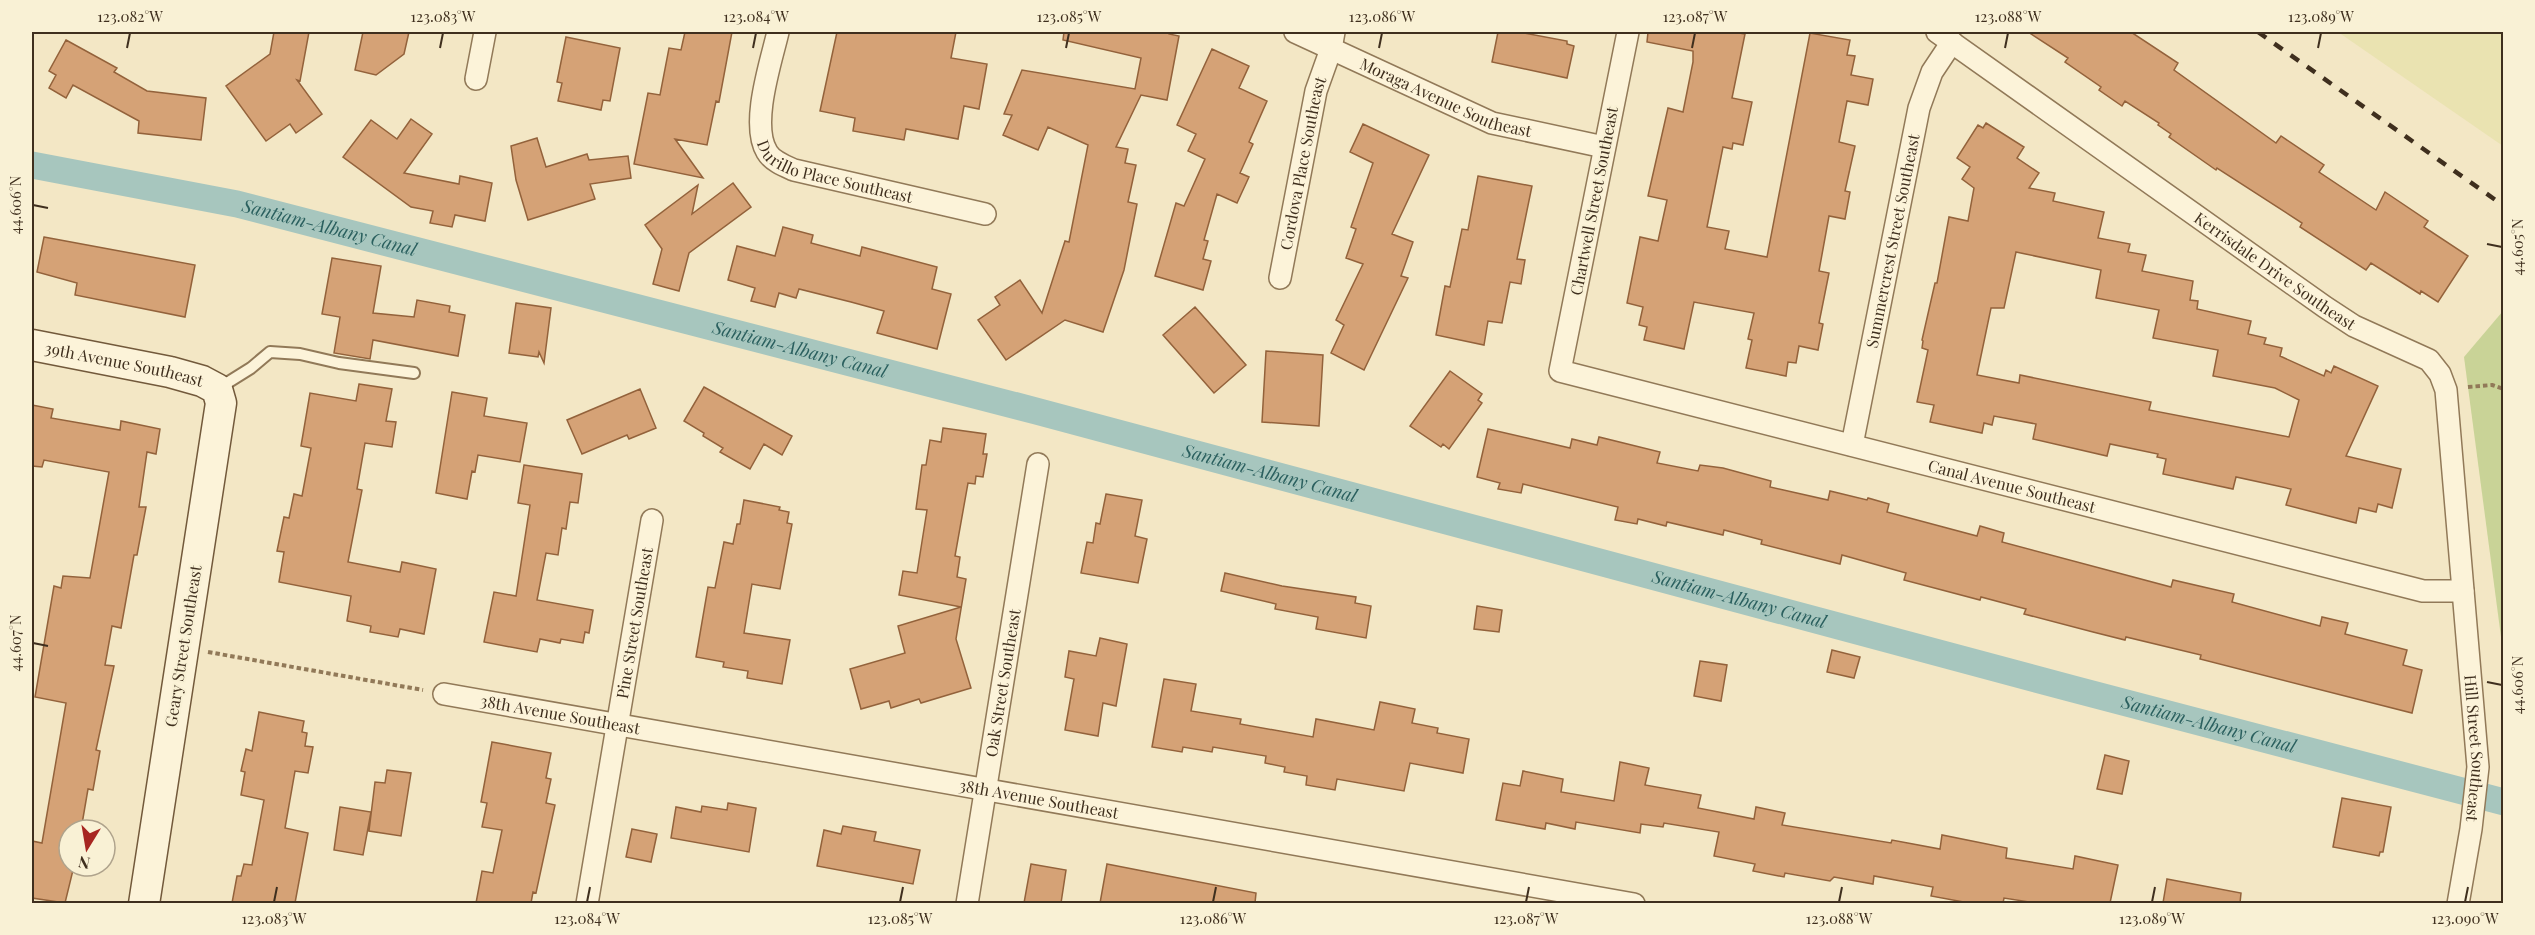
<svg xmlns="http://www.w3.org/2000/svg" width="2535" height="935" font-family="'Playfair Display',serif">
<rect width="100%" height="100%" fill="#f3e7c5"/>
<!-- farmland -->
<path fill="#eae3b1" d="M2338,32H2503V146Z"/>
<!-- green -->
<path fill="#c9d397" d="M2503,311V652L2464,357Z"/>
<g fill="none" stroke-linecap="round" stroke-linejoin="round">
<!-- canal -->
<path stroke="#a7c6be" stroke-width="27" id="s1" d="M32,165L237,204L1036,411L2077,690L2504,802"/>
</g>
<!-- building -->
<path fill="#d5a276" stroke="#93623b" stroke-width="1.5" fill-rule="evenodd" d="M274,32H309L300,81L297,80L322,114L296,133L290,124L266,141L226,86L270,54Z
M363,32H409L404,54L376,75L355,70Z
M685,32H732L719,102L716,101L707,145L675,139L703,178L634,164L648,93L660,95L669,48L681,50Z
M837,32H956L951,58L987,64L979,109L964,106L958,139L906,129L904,140L853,131L855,118L820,111Z
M1064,32H1169V34L1179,36L1167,100L1141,95L1116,147L1128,149L1125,163L1136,165L1128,202L1137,204L1124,270L1103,332L1065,320L1006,360L978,320L1000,305L995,297L1020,280L1042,313L1065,241L1069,242L1088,145L1048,127L1038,150L1003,135L1012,115L1004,114L1022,70L1135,89L1141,58L1063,40Z
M1498,32H1519L1567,41V44L1574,46L1567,78L1492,62Z
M1648,32H1733L1745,34L1732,98L1752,102L1743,145L1733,143L1732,149L1723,147L1707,227L1729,231L1725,249L1767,257L1810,33L1850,40L1847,55L1855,56L1851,75L1873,79L1868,105L1847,101L1839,142L1855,146L1845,191L1850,192L1845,219L1829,216L1819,271L1829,273L1819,323L1823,324L1818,350L1799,346L1796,363L1788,362L1786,376L1746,368L1752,340L1748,339L1754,313L1694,302L1684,349L1644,340L1647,327L1639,325L1643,307L1627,303L1640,237L1658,241L1667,200L1648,196L1668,108L1683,112L1693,62V51L1647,42Z
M2028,32H2131L2178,63L2174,70L2276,143L2281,136L2324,165L2319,172L2376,210L2385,192L2428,221L2424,227L2468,256L2438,302L2421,291L2420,294L2371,263L2366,270L2300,227L2302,223L2217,168L2216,170L2169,137L2171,134L2158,125L2159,123L2125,101L2122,106L2099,90L2101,87L2065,62L2068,58Z
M566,37L620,48L610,101L603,100L601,110L558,101L562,83L557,82Z
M66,40L117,68L114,72L147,91L206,98L201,140L138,133L139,121L73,85L66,98L49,88L56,75L49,71Z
M1212,49L1249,66L1239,88L1267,101L1249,142L1253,144L1240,173L1249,177L1237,203L1217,194L1204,240L1208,241L1203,259L1211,261L1203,290L1155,276L1176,203L1184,206L1205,159L1188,151L1196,134L1177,125Z
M411,119L432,134L404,173L459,184L460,176L492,183L485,221L455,215L452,227L430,223L433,211L411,207L343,157L371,120L397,139Z
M1986,123L2024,147L2017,158L2039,173L2029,188L2055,193L2053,201L2104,212L2098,238L2130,244L2128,252L2146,255L2142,271L2193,281L2190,300L2198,301L2197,309L2251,321L2248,334L2266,338L2264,344L2282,348L2280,356L2324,376L2326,370L2331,373L2334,366L2378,386L2346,456L2401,469L2392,508L2378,504L2376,512L2359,508L2356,523L2286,505L2291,489L2236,477L2233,489L2163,474L2166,459L2157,457L2158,454L2110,444L2107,456L2033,439L2036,424L1994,416L1992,425L1984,423L1982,433L1930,422L1934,405L1917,402L1928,350L1922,348L1923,341L1922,340L1935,283H1937L1949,217L1968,221L1974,188L1962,179L1970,167L1957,158L1978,125L1983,128ZM2016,252L2101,270L2096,298L2159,310L2153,338L2218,350L2213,376L2275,388L2299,400L2289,437L2149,410L2151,402L2020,375L2019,383L1977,375L1991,308H2004Z
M1363,124L1429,155L1392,234L1413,242L1401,276L1408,278L1364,370L1331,353L1344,325L1336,320L1363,264L1346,258L1356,229L1351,227L1373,163L1350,152Z
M537,138L546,167L587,154L589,160L628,156L631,178L590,184L595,199L528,220L516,180L511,146Z
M1478,176L1532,186L1517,259L1525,260L1521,284L1510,282L1502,323L1488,321L1484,345L1436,335L1445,286L1450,287L1462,229L1468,230Z
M733,183L751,207L689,253L679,291L653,284L662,249L645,225L698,185L692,214Z
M783,227L813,235L811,243L860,256L862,247L937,267L932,289L951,294L937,349L877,333L884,311L851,302L799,289L796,298L779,293L775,307L751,301L755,288L728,280L737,246L775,256Z
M44,237L195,265L185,317L75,295L77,283L37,272Z
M332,258L381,266L373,313L414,317L417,300L450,306L449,312L465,315L458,356L373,340L370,359L334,353L340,317L322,314Z
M516,303L551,308L544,363L539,352L538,357L509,353Z
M1195,307L1246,365L1214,393L1163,335Z
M1266,351L1323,355L1319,426L1262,422Z
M1450,371L1482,394L1478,400L1482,403L1449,449L1443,444L1441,447L1410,426Z
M359,384L392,389L386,421L396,422L392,447L365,443L357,489L362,490L348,562L400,572L402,562L436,569L424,634L400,629L398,637L370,632L371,626L347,621L351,596L279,582L284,552L277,551L284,517L289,518L294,494L302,496L311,448L301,446L310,393L356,401Z
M704,387L792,436L782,455L764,444L750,469L720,452L723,448L703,436L704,433L684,421Z
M640,389L656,428L629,439L627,435L582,454L567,420Z
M452,392L487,398L484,416L527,423L520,462L478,455L475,472L472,471L467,499L436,493Z
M32,405L53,409L51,418L120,430L121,421L160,429L156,454L147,452L139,507H146L137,555H134L121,628L112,626L105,665L114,666L96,750L100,751L93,790L88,789L81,830H69V866H74L65,903L32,898V841L42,843L66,703L35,697L54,586L61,588L63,576L90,578L109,472L44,460L42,467L32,466Z
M943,428L986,434L983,454H987L983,477L976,476L975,484L968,483L955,556L960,557L957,577L966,579L956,639L971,688L921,703L919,699L891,708L889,701L861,709L850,669L905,653L898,626L961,607L899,595L903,571L917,573L927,510L916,509L922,465H926L930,440L941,442Z
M1488,429L1570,448L1572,439L1597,445L1599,437L1660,452L1657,463L1698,471L1700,465L1723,468L1771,481L1770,487L1828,500L1830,491L1867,500L1868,498L1889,504L1887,512L1977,536L1980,526L2004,533L2002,542L2171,587L2173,580L2234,594L2232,602L2320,626L2322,617L2348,623L2345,634L2407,650L2403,665L2422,670L2412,713L2200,659L2201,655L2126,637L2125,640L2093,632L2024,614L2026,609L1981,597L1980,600L1904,580L1906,573L1842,555L1840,564L1761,544L1762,540L1724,530L1723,535L1667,522L1666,526L1638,519L1637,524L1615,520L1618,507L1523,484L1521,493L1498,489L1500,483L1477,477Z
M524,465L582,474L578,503L570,502L566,529L562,528L558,555L546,553L537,600L593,610L589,633L585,632L583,643L561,639L560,643L540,639L537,652L484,642L494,592L516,596L530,505L518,503Z
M1106,494L1142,500L1135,536L1147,539L1138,583L1081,573L1087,542L1093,543L1096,523L1100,524Z
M744,500L780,507L779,510L789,512L787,523L792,524L780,589L752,584L744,633L790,640L782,684L747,678L748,671L723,667L724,662L696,657L708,587L715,588L724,542L733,544L737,524H740Z
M1225,573L1282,586L1356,597L1355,603L1371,606L1366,638L1316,629L1318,617L1275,609L1276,604L1221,591Z
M1477,606L1502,610L1499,632L1474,629Z
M1100,638L1127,644L1116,706L1103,703L1098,736L1065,730L1074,679L1065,677L1069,651L1096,656Z
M1832,650L1860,657L1854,678L1827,672Z
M1700,661L1727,665L1721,701L1694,696Z
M1164,679L1196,684L1191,711L1241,719L1240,724L1313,737L1316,719L1374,730L1380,702L1415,709L1412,723L1438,728L1437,733L1469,739L1463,773L1410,763L1404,791L1337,779L1335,790L1306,785L1307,776L1284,772L1285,767L1265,763L1266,756L1213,747L1212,752L1183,747L1182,752L1152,747Z
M259,712L304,721L302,732L307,733L305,746L313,747L308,773L295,771L285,828L308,833L295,903H232L237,876H241L244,864L252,865L264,800L241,795L245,772L241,771L246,749L252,751Z
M492,742L551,753L546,778L551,779L546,803L555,805L536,893L533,892L531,903H476L482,871L493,873L502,830L482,827L487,803L481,802Z
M2105,755L2129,761L2122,794L2097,789Z
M1620,762L1649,768L1645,785L1701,795L1698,808L1754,819L1756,807L1785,813L1782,825L1891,843L1892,840L1940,849L1942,835L2007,848L2006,858L2073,869L2075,856L2118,865L2110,903H2036L2004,898L2003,903H1969L1931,896L1933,887L1874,876L1873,884L1834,877L1830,881L1785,873L1784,877L1753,871L1755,864L1714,856L1719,832L1664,823L1663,827L1641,824L1640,833L1576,822L1575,829L1546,823L1545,829L1496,820L1503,783L1520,786L1523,771L1563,779L1561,792L1614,801Z
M387,770L411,773L401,836L369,831L375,782L385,783Z
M2342,798L2391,807L2383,852H2380L2379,856L2333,847Z
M728,803L756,808L749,852L671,838L676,807L701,812L702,806L727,810Z
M340,807L371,812L363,855L334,850Z
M843,826L876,832L874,841L920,850L913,884L817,866L824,830L841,834Z
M632,829L657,834L651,862L626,857Z
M1031,864L1066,870L1061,903H1024Z
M1107,864L1256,893L1255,903H1100Z
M2167,879L2241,893L2240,903H2163Z"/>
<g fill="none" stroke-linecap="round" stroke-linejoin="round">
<!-- lane casing -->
<g stroke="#917958" stroke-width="14">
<path id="lane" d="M219,388L251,368L270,352L300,354L339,363L414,373"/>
</g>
<!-- street casing -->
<g stroke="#917958" stroke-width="24">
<g id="street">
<path id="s2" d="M778,32C771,62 750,124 767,152C772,161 785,166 794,170L985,214"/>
<path id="s3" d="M1295,32L1492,123L1604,147"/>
<path id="s4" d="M1628,32L1560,371L2423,591H2463"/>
<path id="s5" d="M1937,32L2325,307L2354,326L2429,360L2440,374L2446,390L2478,767L2471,829L2458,904"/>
<path d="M476,79L485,32"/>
<path id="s6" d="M1280,278L1316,91L1331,49L1334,32"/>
<path id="s7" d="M1852,445L1919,108L1932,72L1952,42"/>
<path id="s8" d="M444,694L1634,904"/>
<path id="s9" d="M587,904L652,520"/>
<path id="s10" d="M967,904L1038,464"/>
</g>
</g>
<!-- secondary casing -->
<g stroke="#72593b" stroke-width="33">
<g id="secondary">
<path id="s11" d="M32,345L170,372L202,381L217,389L221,403L144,904"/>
</g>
</g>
<!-- path -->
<path stroke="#917958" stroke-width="4" stroke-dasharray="4.5 3" stroke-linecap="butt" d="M2468,387L2492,385L2504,389
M208,652L423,690"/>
<!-- lane -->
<use href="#lane" stroke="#fcf3d9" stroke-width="10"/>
<!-- street -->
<use href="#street" stroke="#fcf3d9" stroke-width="21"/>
<!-- secondary -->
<use href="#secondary" stroke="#fcf3d9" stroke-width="30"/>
<!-- rail -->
<path stroke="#3f2f1e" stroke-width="4.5" stroke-dasharray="10 10" stroke-linecap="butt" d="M2258,32L2504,206"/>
</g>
<!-- ticks -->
<path fill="none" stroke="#3f2f1e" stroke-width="2" d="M127,48L130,33M440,48L443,33M753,48L756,33M1066,48L1069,33M1379,48L1382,33M1692,48L1695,33M2005,48L2008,33M2318,48L2321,33M33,205L48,208M2487,244L2502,247M33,643L48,646M2487,682L2502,685M274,902L277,887M587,902L590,887M900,902L903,887M1213,902L1216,887M1526,902L1529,887M1839,902L1842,887M2152,902L2155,887M2465,902L2468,887"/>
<g text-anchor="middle" stroke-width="4.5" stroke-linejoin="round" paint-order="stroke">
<!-- street labels -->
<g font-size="16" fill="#3f2f1e" stroke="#f9f1d5">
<text dy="6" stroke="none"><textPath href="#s3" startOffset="165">Moraga Avenue Southeast</textPath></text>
<text dy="6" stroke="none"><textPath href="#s6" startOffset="117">Cordova Place Southeast</textPath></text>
<text dy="6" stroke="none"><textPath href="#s2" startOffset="194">Durillo Place Southeast</textPath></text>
<text transform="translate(1594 201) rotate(-79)" y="6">Chartwell Street Southeast</text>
<text dy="6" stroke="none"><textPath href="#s7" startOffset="208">Summercrest Street Southeast</textPath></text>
<text dy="6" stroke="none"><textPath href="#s5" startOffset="414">Kerrisdale Drive Southeast</textPath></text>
<text dy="6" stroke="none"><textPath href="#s11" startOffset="94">39th Avenue Southeast</textPath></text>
<text dy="6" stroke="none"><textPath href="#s4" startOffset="812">Canal Avenue Southeast</textPath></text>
<text dy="6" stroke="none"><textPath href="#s9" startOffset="285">Pine Street Southeast</textPath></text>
<text transform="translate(183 646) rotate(-81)" y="6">Geary Street Southeast</text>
<text dy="6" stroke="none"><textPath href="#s10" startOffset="224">Oak Street Southeast</textPath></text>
<text dy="6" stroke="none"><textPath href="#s8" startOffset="118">38th Avenue Southeast</textPath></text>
<text dy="6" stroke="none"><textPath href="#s5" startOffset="987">Hill Street Southeast</textPath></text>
<text dy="6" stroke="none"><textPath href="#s8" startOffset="604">38th Avenue Southeast</textPath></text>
</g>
<!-- water labels -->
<g font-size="18" font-style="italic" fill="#2b605f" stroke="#f9f1d5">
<text dy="6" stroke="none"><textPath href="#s1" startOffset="304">Santiam-Albany Canal</textPath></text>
<text dy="6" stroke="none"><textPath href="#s1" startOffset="790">Santiam-Albany Canal</textPath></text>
<text dy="6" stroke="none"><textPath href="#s1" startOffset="1276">Santiam-Albany Canal</textPath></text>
<text dy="6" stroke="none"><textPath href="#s1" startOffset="1762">Santiam-Albany Canal</textPath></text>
<text dy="6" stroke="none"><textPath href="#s1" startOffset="2248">Santiam-Albany Canal</textPath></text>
</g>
</g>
<!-- border -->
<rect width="2535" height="935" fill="none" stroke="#f9f1d5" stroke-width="66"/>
<!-- north arrow -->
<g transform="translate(87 848) rotate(191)"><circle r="28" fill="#f9f1d5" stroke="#afa38c" stroke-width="1.5"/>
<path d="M0-4.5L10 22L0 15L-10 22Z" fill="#a72621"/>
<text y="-9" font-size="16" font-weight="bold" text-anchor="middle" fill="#3f2f1e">N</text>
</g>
<rect x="33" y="33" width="2469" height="869" fill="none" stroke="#3f2f1e" stroke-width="2"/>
<g font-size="15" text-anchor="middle" fill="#3f2f1e">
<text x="130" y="22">123.082°W</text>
<text x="443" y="22">123.083°W</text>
<text x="756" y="22">123.084°W</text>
<text x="1069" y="22">123.085°W</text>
<text x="1382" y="22">123.086°W</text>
<text x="1695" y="22">123.087°W</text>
<text x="2008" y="22">123.088°W</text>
<text x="2321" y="22">123.089°W</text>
<text transform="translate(16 205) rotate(-90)" y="5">44.606°N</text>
<text transform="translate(2518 247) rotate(-90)" y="5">44.605°N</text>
<text transform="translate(16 643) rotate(-90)" y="5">44.607°N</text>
<text transform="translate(2518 685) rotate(-90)" y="5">44.606°N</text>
<text x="274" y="924">123.083°W</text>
<text x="587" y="924">123.084°W</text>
<text x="900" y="924">123.085°W</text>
<text x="1213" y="924">123.086°W</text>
<text x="1526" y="924">123.087°W</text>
<text x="1839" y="924">123.088°W</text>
<text x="2152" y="924">123.089°W</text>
<text x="2465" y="924">123.090°W</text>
</g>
</svg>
